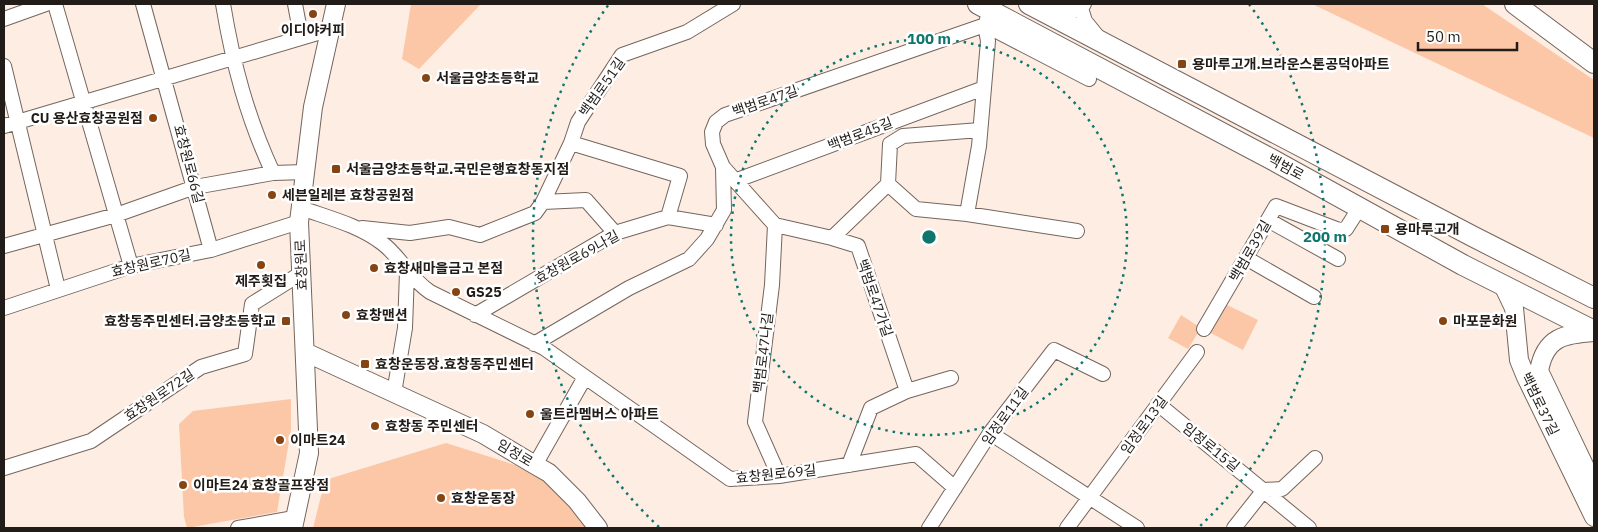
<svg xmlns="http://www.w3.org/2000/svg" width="1598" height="532" font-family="'IBM Plex Sans','Noto Sans KR',sans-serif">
<rect width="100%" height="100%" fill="#feede3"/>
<!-- green -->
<path fill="#fcc7a7" d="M411,4H481L419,69L402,59Z
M1312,4H1482L1594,80V138Z
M1223,303L1258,320L1243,350L1207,331Z
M1181,315L1201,328L1188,349L1168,338Z
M291,399V430L277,512L187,528L184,517L179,424L193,411Z
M446,443L531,470L543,478L588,528H313L325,480Z"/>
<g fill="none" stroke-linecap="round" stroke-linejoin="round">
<!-- minor casing -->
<g stroke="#74665d" stroke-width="16">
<path id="minor" d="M55,4L131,266
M143,4L211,250
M223,4C233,64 247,117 273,173L305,172
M295,4L301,36
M1084,4L1081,8L1085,21L1098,37
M1048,11L1069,12L1081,8
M4,19L46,4
M985,25L1089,79
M4,66L58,289
M4,126L331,29
M980,130L903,136L890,144L888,184L916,209L967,214L1077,231
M571,143L680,176L668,217
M723,167L775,225L832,238L858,246L907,391
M737,180L984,88
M543,202L586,200L615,233
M301,208C329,218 358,225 382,243C400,256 409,278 430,292L544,348L730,479L779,476L916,454L955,488
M967,214L979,146L988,41L985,25L988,17
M1268,220L1338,259
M775,225L772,285L755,422L779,476
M362,228L410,233L449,227L480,235L535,213L543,202L571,143L578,122L622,55L687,32L733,4
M832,238L888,184
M4,246L116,215L195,187L273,173
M1246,258L1314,297
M4,308L131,266L211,250L299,222
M475,315L615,233L668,217L716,225
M1204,329L1276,206L1339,230L1346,229L1360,207
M534,344L629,288L689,259L707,239L724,210L723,167L713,144L712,132L716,122L725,115L985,25
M394,393L405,328L407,272
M1158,404L1309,528
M990,433L1137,528
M535,465L585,377
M849,465L871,408L907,391L951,378
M4,468L91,441L201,367L245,354L252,304L300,274
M238,528L294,518
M929,528L990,433L1054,350L1103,374
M1067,528L1197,352
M1234,528L1264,490L1282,489L1315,458"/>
</g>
<!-- tertiary casing -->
<g stroke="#74665d" stroke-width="20">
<path id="tertiary" d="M1503,285L1514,308L1519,360L1526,377L1594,517
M1594,332C1564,334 1545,337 1539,371L1594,486
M305,352L483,434L535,465L549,473L577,501L598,528
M293,528L309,453L299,222L313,107L336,4"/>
</g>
<!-- secondary casing -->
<g stroke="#74665d" stroke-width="22">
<path id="secondary" d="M978,4L1273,160L1463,265L1594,331
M1029,4L1474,237L1594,298
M1515,4L1594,63"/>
</g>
<!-- minor -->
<use href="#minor" stroke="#fff" stroke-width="14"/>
<!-- tertiary -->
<use href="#tertiary" stroke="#fff" stroke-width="18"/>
<!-- secondary -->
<use href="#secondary" stroke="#fff" stroke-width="20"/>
</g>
<!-- distance rings -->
<g fill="none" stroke="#0f766e" stroke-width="2.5" stroke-dasharray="2.5 5">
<circle cx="929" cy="237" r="198"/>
<path d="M659 527A396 396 0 0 1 609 4M1249 4A396 396 0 0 1 1199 527"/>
</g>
<!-- markers -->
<g fill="#864413" stroke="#fff" stroke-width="2">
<circle cx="313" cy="14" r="5"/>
<rect x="1177" y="59" width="10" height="10" rx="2.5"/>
<circle cx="426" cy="78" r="5"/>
<circle cx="153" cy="118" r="5"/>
<rect x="331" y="164" width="10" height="10" rx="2.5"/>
<circle cx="272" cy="195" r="5"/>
<rect x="1380" y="224" width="10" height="10" rx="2.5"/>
<circle cx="261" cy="265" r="5"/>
<circle cx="374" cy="268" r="5"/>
<circle cx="456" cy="292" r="5"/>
<circle cx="346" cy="315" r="5"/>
<rect x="281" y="316" width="10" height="10" rx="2.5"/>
<circle cx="1443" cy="321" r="5"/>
<rect x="360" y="359" width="10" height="10" rx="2.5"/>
<circle cx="530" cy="414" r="5"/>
<circle cx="375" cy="426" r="5"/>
<circle cx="280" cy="440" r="5"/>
<circle cx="183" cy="485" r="5"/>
<circle cx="441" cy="498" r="5"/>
</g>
<g text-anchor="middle" stroke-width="5" stroke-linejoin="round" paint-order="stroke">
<!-- poi labels -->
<g font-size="14" font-weight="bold" fill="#221c18" stroke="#fff" text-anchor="start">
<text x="313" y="35" text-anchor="middle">이디야커피</text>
<text x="1192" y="69">용마루고개.브라운스톤공덕아파트</text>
<text x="436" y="83">서울금양초등학교</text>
<text x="143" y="123" text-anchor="end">CU 용산효창공원점</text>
<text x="346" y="174">서울금양초등학교.국민은행효창동지점</text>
<text x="282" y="200">세븐일레븐 효창공원점</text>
<text x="1395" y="234">용마루고개</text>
<text x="384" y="273">효창새마을금고 본점</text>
<text x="261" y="286" text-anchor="middle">제주횟집</text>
<text x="466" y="297">GS25</text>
<text x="356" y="320">효창맨션</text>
<text x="276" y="326" text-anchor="end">효창동주민센터.금양초등학교</text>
<text x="1453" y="326">마포문화원</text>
<text x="375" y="369">효창운동장.효창동주민센터</text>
<text x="540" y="419">울트라멤버스 아파트</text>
<text x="385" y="431">효창동 주민센터</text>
<text x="290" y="445">이마트24</text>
<text x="193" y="490">이마트24 효창골프장점</text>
<text x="451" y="503">효창운동장</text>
</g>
<!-- street labels -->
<g font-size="14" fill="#221c18" stroke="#fff">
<text transform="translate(602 87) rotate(-55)" y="5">백범로51길</text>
<text transform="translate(765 101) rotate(-19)" y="5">백범로47길</text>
<text transform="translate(860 134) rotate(-21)" y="5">백범로45길</text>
<text transform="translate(189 164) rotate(75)" y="5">효창원로66길</text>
<text transform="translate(1286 167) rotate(28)" y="5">백범로</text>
<text transform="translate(1250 251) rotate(-60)" y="5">백범로39길</text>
<text transform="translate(577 257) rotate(-29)" y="5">효창원로69나길</text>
<text transform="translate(151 263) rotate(-13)" y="5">효창원로70길</text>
<text transform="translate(301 265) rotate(-92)" y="5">효창원로</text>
<text transform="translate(875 298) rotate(71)" y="5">백범로47가길</text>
<text transform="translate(763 353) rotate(-83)" y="5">백범로47나길</text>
<text transform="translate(159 395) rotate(-34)" y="5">효창원로72길</text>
<text transform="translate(1540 404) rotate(64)" y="5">백범로37길</text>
<text transform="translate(1005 416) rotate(-54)" y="5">임정로11길</text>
<text transform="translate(1144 425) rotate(-54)" y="5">임정로13길</text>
<text transform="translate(1211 447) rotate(39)" y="5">임정로15길</text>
<text transform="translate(515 453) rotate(31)" y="5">임정로</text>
<text transform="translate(776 474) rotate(-6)" y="5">효창원로69길</text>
</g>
</g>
<circle cx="929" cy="237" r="8" fill="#0f766e" stroke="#fff" stroke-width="2.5"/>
<g font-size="15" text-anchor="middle" font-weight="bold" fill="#0f766e" stroke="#fff" stroke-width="5" stroke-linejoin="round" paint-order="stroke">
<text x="929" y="44">100 m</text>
<text x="1325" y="242">200 m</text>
</g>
<!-- border -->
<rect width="1598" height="532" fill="none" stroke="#221c18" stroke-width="10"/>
<!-- scale -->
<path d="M1418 42v8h99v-8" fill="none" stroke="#221c18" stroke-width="2.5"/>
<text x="1426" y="42" font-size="15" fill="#221c18" stroke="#ffffff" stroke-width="4" paint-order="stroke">50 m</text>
</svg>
